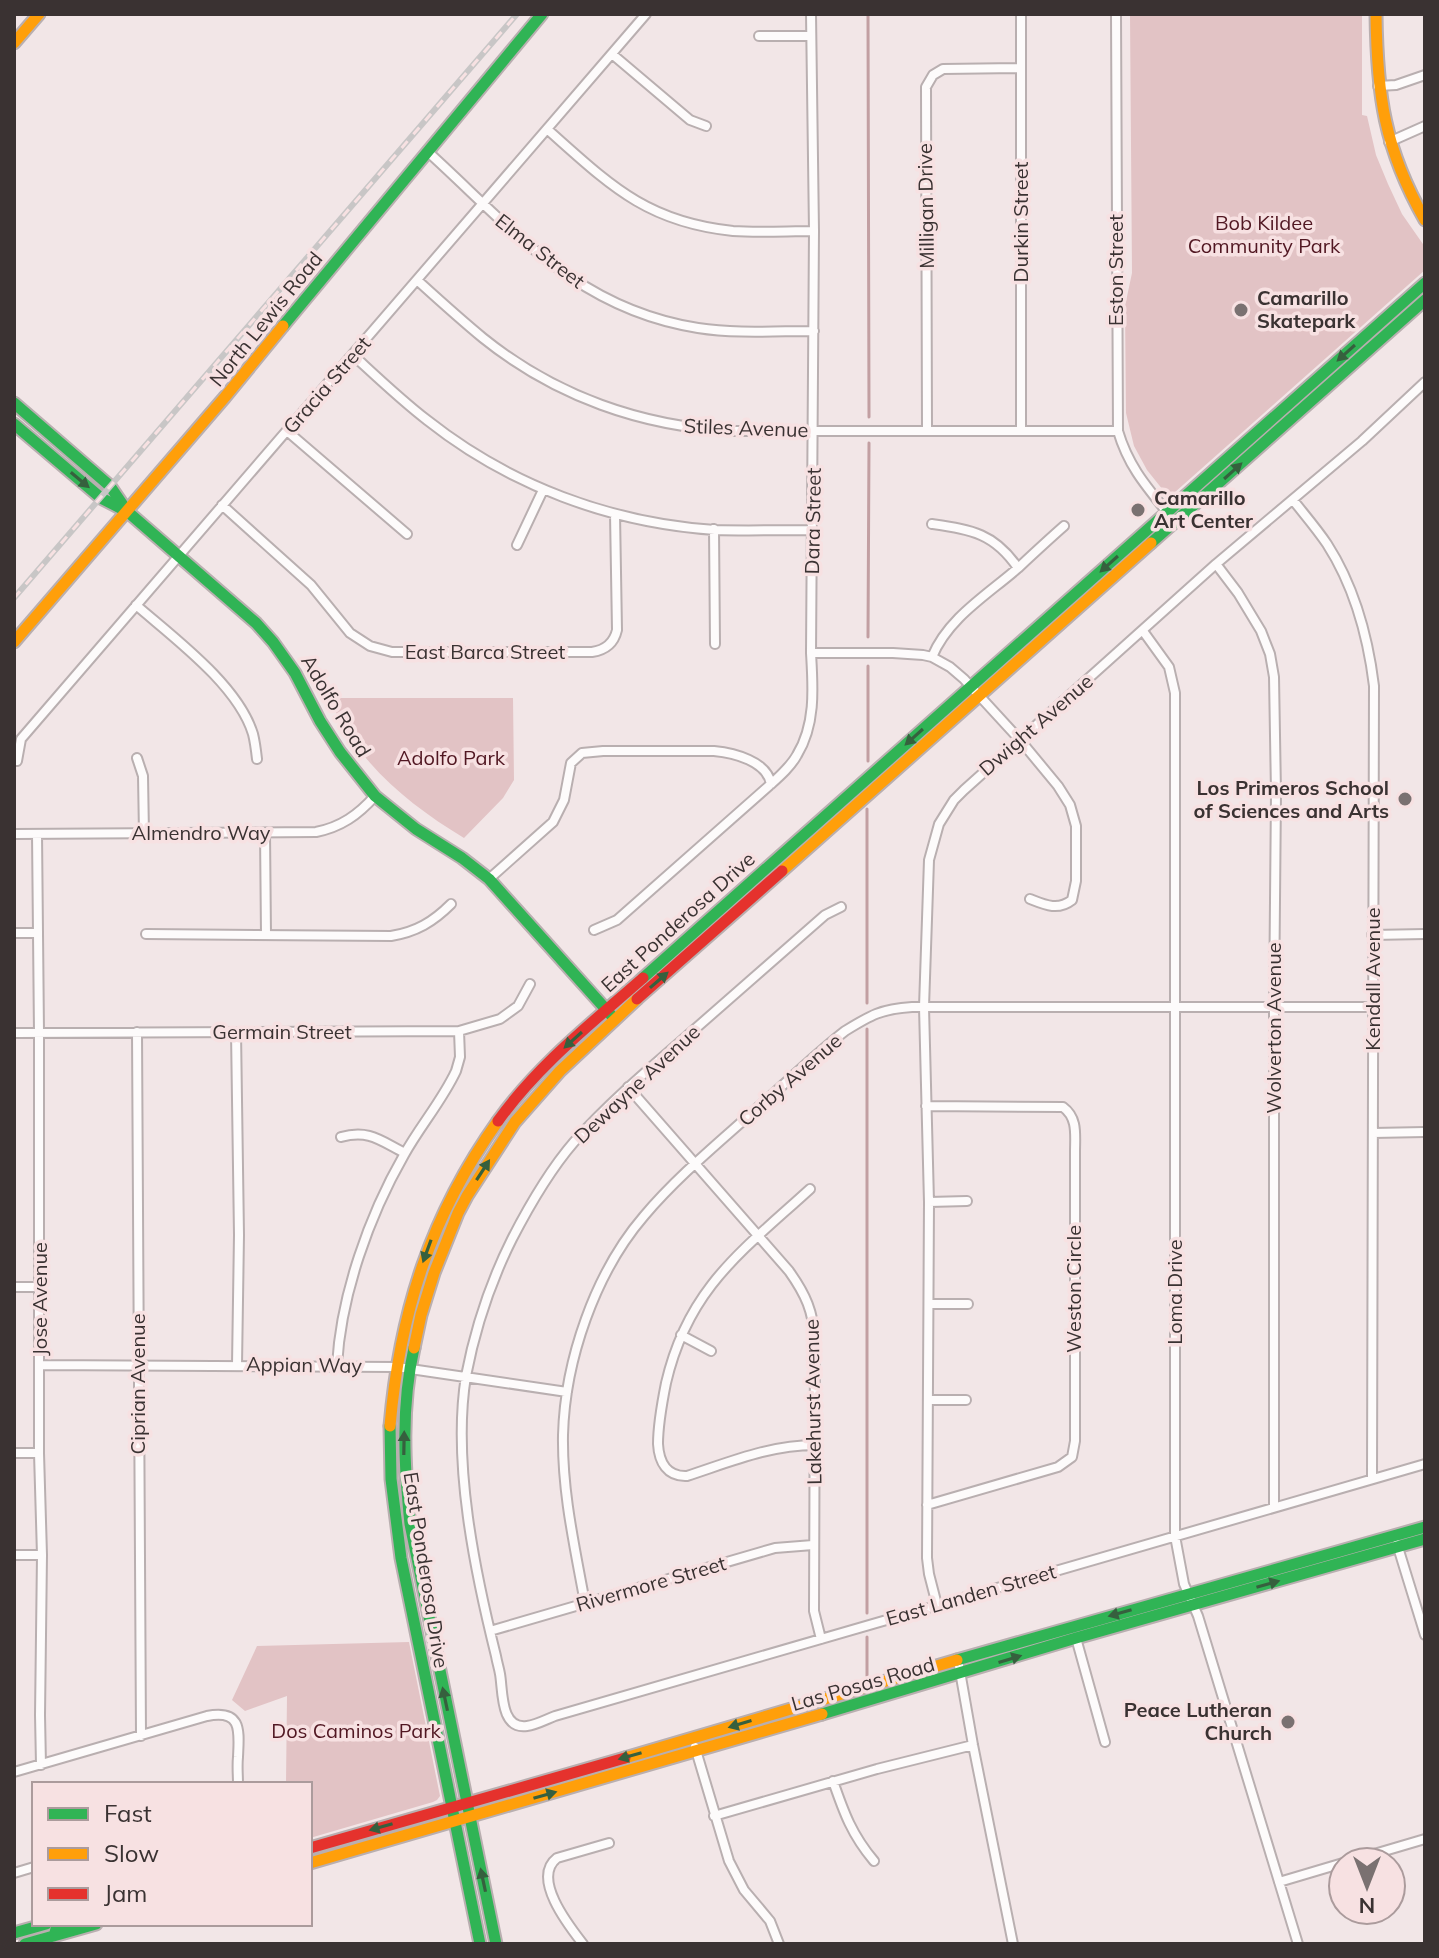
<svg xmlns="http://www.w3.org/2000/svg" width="1439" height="1958" font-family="Mulish,sans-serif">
<rect width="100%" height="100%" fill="#f2e6e7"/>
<!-- green -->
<path fill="#e2c3c5" d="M1130,14H1362V115L1367,116L1376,155L1388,184L1402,214L1425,247V270L1174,493L1163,490L1147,470L1134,446L1126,413L1125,306L1132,273Z
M328,698H513L514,780L503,798L464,838C418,810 376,778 347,732C340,721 334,709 328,698Z
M409,1642L440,1796L437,1800L433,1802L310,1838V1784H286L287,1696L245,1711L232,1700L257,1646Z"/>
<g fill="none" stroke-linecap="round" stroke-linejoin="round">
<!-- stream -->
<path stroke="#c29fa2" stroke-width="3" d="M868,14L869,417
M868,637L869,443
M868,666V761
M867,1003V809
M867,1613V1029
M867,1637V1676"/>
<!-- street casing -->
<g stroke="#b9afb0" stroke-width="12">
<path id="street" d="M1116,14L1118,431C1128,465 1145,485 1167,512
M759,36H811
M612,54L690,120L706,126
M1378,86L1396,85L1425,75
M547,129C610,185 646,222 733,231C760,233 787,231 814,231
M1389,142L1425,126
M427,151C512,228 576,309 698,328C736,334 776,331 814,331
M417,280C439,300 460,319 483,338C555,396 642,427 734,431H1118
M353,355C377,377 401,400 427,420C509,485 610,523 715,530C747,531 780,530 813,530
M927,430L926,87L933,75L943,69L1021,68
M287,431L407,534
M1021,431V14
M1293,500C1304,514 1317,529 1327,544C1354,586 1368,637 1374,686L1372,1479
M222,505L311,585L350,633L370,646L392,652H592C606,650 614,643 617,630L615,514
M932,524C972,530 994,533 1018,568
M714,529L715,644
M517,545L543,490
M1216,564L1238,593L1261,631L1270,654L1274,677L1276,793L1274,1007V1507
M136,605C174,638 238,685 253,734C255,742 256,750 257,759
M1143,631L1169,667L1175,693V1536L1184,1584L1198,1616L1298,1944
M811,653H893L923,655L932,657L950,667L964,679L1020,740L1058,786L1070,805L1076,826V881L1072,900C1058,911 1045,905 1030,899
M932,657C948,618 987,595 1018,568C1033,554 1048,540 1064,526
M137,758L143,776L144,834
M17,761L21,739L646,14
M265,833L266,935
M14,834L316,832C341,827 358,815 375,796
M37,834L39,1032V1453L42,1555L40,1715L41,1765
M489,879L553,822L564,800L571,763L582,753L603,751H714C734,753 767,761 771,784
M841,907L825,915C776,958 728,1000 679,1043C643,1074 606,1106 574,1142C549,1171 530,1204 512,1239C491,1281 475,1329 466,1376C452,1462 475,1572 496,1656C497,1662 499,1668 500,1674C503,1690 500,1730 527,1726C536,1725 547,1719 555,1716L1425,1464
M594,930L617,920L771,784C781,775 791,766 797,755C816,724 813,687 811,653L814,231L811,14
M14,933H38
M146,934L391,936C416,932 433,922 451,904
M1372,935L1425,934
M137,1032L141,1736
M236,1032L239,1235L237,1365
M14,1033L459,1031L500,1019L518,1006L530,984
M628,1087L789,1271C806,1295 813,1311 815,1340L814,1611L821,1639
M926,1106L1063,1107C1078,1118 1075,1135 1075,1152V1441L1072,1457L1058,1467L927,1505
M1373,1133L1425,1132
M341,1137C369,1129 381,1141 405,1153
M810,1189C742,1251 688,1288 666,1383C662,1403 658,1424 658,1444C659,1462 667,1477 687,1476C730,1462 770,1445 815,1445
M929,1202L967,1201
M14,1287H40
M929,1304H968
M681,1335L711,1351
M40,1365L397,1367L567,1392
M337,1365C341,1295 369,1216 404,1155C420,1126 442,1101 456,1071L460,1057L459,1031
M929,1400H966
M14,1453H39
M1397,1544L1425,1635
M14,1555H42
M585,1603C575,1548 562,1492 563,1435C565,1360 595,1273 644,1216C677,1177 716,1145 754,1111C784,1085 813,1056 845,1031C871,1015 881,1009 912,1007H1372
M937,1605L929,1574L927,1558L929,1202L924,1007L929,860L939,824L954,800L964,790L1216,564L1362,441L1425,382
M490,1631L775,1548L813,1545
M1076,1638L1105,1742
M958,1660L973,1745L1013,1944
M695,1747L729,1861L744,1890L770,1921L779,1944
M14,1772L207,1716C243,1709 239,1732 238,1757C237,1766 238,1775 238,1784
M833,1781C844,1813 852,1835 874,1861
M714,1816L877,1769L973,1745
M1347,1862L1425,1839
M14,1873L34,1867
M1279,1882L1343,1863
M583,1944C569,1926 531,1878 557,1858L609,1843"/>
</g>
<!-- fast casing -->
<g stroke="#b9afb0" stroke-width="15">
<path id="fast" d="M283,326L542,14
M14,403L110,486L125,508
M14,424L101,498L128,512L256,623L273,642L295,673L320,721L340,752L375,796L416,829L462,858L489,879L611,1015
M1151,543L1425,300
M643,978L1425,283
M414,1348C401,1406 404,1465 410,1524L496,1944
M390,1426L391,1479L401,1558L480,1944
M957,1660L1425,1527
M822,1714L1076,1638L1425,1539
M14,1933L46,1924
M54,1936L56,1929L66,1924
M25,1944L96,1924"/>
</g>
<!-- slow casing -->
<g stroke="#b9afb0" stroke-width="15">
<path id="slow" d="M1376,14C1377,95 1384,148 1425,220
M14,43L39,14
M14,642L225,397L283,326
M782,871L1151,543
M414,1348L421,1315L434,1273L458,1213L467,1196L515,1122L560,1071L637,999
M390,1426C400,1311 431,1215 498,1121
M625,1758L957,1660
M310,1863L822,1714"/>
</g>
<!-- jam casing -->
<g stroke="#b9afb0" stroke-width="15">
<path id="jam" d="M637,999L782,871
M498,1121C538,1065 592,1023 643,978
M310,1848L625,1758"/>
</g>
<!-- street -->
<use href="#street" stroke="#fdfbfb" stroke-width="8"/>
<!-- fast -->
<use href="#fast" stroke="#30b455" stroke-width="11"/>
<!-- slow -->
<use href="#slow" stroke="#ff9f0a" stroke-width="11"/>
<!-- jam -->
<use href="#jam" stroke="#e5322d" stroke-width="11"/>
<!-- rail casing -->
<g stroke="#c8c6c6" stroke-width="6">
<path id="rail" d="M14,598L517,14"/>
</g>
<!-- rail -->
<use href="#rail" stroke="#f7e1e2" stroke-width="3" stroke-dasharray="9" stroke-linecap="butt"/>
</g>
<!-- one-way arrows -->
<defs><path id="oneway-solid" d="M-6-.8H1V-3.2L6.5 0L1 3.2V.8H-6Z" transform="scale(2)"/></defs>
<g fill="#36603e">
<use href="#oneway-solid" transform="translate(1346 353) rotate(138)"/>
<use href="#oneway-solid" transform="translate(1233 471) rotate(-42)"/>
<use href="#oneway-solid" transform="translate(80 480) rotate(40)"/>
<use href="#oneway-solid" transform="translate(1109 564) rotate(138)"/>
<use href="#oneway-solid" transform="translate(914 737) rotate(138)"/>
<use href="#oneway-solid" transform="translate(659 980) rotate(-41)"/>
<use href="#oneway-solid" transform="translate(573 1040) rotate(138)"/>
<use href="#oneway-solid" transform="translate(483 1170) rotate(-57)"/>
<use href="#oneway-solid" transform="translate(427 1251) rotate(110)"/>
<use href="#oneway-solid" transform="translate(404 1443) rotate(-89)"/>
<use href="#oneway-solid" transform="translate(1268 1584) rotate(-16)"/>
<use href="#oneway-solid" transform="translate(1120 1613) rotate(164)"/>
<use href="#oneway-solid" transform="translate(1010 1659) rotate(-17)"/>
<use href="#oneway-solid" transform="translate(445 1699) rotate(-102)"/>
<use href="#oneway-solid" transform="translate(740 1724) rotate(163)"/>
<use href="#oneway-solid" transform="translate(630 1756) rotate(164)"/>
<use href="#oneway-solid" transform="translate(545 1795) rotate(-16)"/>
<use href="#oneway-solid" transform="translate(381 1827) rotate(164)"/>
<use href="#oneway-solid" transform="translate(483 1880) rotate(-102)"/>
</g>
<!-- markers -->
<g fill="#7a7171" stroke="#f7e1e2" stroke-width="3">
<circle cx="1241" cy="310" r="8"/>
<circle cx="1138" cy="510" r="8"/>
<circle cx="1405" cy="799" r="8"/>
<circle cx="1288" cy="1722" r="8"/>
</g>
<g text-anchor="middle" stroke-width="7" stroke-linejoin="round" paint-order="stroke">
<!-- street labels -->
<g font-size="20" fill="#3a3232" stroke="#f7e1e2">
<text transform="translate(926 206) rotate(-91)" y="7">Milligan Drive</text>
<text transform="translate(1021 222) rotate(-90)" y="7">Durkin Street</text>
<text transform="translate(540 251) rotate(38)" y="7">Elma Street</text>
<text transform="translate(1116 270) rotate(-90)" y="7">Eston Street</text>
<text transform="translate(266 319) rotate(-51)" y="7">North Lewis Road</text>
<text transform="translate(327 385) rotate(-49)" y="7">Gracia Street</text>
<text transform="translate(746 428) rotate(2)" y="7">Stiles Avenue</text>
<text transform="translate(813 521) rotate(-89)" y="7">Dara Street</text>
<text x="485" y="659">East Barca Street</text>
<text transform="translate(336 706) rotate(59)" y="7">Adolfo Road</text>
<text transform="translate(1036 725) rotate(-41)" y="7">Dwight Avenue</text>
<text x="201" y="840">Almendro Way</text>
<text transform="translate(678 922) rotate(-42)" y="7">East Ponderosa Drive</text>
<text transform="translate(1373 979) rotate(-90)" y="7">Kendall Avenue</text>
<text transform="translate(1274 1028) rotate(-90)" y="7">Wolverton Avenue</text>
<text x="282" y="1039">Germain Street</text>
<text transform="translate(790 1080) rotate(-41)" y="7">Corby Avenue</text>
<text transform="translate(637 1084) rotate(-43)" y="7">Dewayne Avenue</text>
<text transform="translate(1074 1289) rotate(-90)" y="7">Weston Circle</text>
<text transform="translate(1175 1292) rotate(-90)" y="7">Loma Drive</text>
<text transform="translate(40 1299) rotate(-90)" y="7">Jose Avenue</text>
<text transform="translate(304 1365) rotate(1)" y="7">Appian Way</text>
<text transform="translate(138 1384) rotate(-90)" y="7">Ciprian Avenue</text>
<text transform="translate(813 1402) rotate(-91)" y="7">Lakehurst Avenue</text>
<text transform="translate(426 1570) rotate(81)" y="7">East Ponderosa Drive</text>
<text transform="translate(651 1584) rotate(-16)" y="7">Rivermore Street</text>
<text transform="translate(971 1595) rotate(-16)" y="7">East Landen Street</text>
<text transform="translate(863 1684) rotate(-16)" y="7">Las Posas Road</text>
</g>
<!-- park labels -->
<g font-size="20" fill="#511722" stroke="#f7e1e2">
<text x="1264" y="230">Bob Kildee<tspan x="1264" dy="23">Community Park</tspan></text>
<text x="451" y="765">Adolfo Park</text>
<text x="356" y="1738">Dos Caminos Park</text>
</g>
<!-- poi labels -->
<g font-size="20" font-weight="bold" fill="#3a3232" stroke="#f7e1e2" text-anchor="start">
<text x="1257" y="305">Camarillo<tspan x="1257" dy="23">Skatepark</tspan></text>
<text x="1154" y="505">Camarillo<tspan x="1154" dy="23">Art Center</tspan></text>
<text x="1389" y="795" text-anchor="end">Los Primeros School<tspan x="1389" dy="23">of Sciences and Arts</tspan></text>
<text x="1272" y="1717" text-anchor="end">Peace Lutheran<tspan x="1272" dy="23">Church</tspan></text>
</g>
</g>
<!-- border -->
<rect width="1439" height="1958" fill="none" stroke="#3a3232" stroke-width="32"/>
<!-- legend -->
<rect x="32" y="1782" width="280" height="144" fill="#f7e1e2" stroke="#ab9b9c" stroke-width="2"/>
<rect x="48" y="1808" width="40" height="12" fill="#30b455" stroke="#ab9b9c" stroke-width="2"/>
<text x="104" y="1822" font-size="24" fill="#3a3232">Fast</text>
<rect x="48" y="1848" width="40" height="12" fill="#ff9f0a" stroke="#ab9b9c" stroke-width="2"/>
<text x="104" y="1862" font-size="24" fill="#3a3232">Slow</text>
<rect x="48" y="1888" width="40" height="12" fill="#e5322d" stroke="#ab9b9c" stroke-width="2"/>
<text x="104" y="1902" font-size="24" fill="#3a3232">Jam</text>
<!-- north arrow -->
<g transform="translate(1367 1886) rotate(180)"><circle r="38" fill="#f7e1e2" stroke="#ab9b9c" stroke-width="2"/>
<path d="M0-6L14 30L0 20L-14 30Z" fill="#7a7171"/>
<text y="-12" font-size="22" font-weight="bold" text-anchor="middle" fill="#3a3232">N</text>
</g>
</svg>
